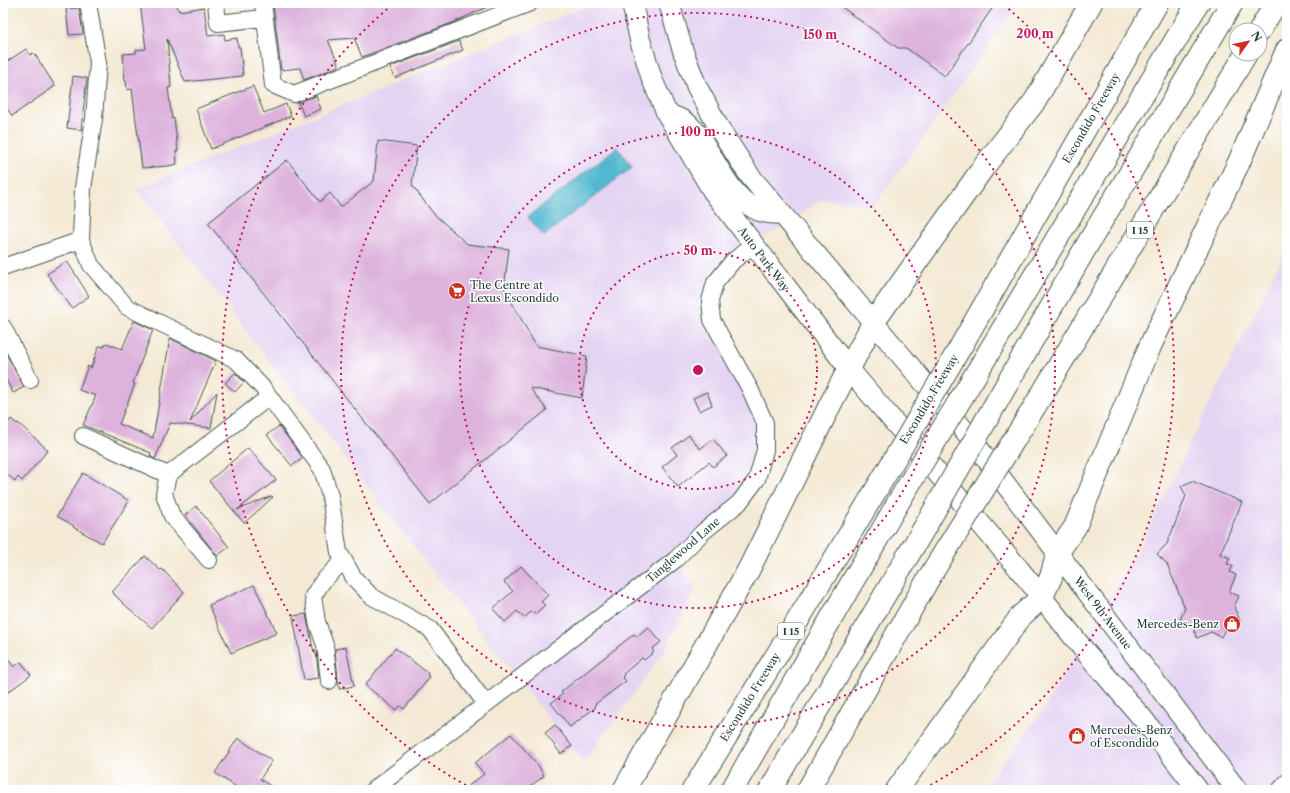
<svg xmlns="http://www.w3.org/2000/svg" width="1290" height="793" font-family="'Libre Caslon Text',serif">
<rect width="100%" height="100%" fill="#fff"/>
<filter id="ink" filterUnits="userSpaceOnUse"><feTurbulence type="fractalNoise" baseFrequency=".025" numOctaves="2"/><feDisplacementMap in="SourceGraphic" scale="8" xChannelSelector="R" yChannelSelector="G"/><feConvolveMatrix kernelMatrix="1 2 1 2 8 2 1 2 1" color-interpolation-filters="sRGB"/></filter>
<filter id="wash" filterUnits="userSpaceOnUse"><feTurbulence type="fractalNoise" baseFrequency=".012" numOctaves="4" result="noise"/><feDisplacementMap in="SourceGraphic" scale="16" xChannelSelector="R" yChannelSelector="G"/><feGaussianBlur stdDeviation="0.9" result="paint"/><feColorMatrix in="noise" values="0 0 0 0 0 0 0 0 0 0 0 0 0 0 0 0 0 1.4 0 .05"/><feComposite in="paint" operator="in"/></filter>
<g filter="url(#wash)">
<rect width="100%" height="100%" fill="#f4e9d4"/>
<!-- built -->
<path fill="#e4d3f2" d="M594,3H1019L874,206L822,199L806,211L753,245L710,301L765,423L757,479L675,560L696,588L666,648L584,763L424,560L136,189Z
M1287,247V790H975L993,776L1043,710L1138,550Z"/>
<!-- water -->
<path fill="#51b8cf" stroke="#387a82" d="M617,147L632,167L544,236L528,217Z"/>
<g id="blocks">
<!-- building -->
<path fill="#ddb2dd" d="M140,3H176L179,11L204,7L208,36L224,34L225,40L237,38L238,47H240L243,76L185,82L167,39L171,87L168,88L172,119L174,118L178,151H176L177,164L168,166L142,168L132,89L127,90L126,81H125L123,54L136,53V50L146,49Z
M273,3H328V6L350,3H496L452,23L362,57L354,38L328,40L339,66L304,80L300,68L281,70Z
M836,3H996L945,76L906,48H898Z
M79,8L83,34L69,35L66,9Z
M459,41L463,50L395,78L390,67Z
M26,49L30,55L33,53L36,56L55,86L12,116L3,102V64Z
M73,76L87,78L81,130L67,128Z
M253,86L264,113L286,104L291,116L211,149L196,109Z
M316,96L321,109L304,116L298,102Z
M378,141L417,146L412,185L433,213L467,244L509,249L504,288L536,346L587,356L582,398L530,388L547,410L430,504L208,223L287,160L320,202L330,193L341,207L374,181Z
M67,261L89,296L72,308L47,274Z
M134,321L153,330L133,383L135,384L119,424L153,438L170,338L216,361L190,422L217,392L211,428L170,423L155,459L150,456L151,453L83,425L96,396L79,390L88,366L91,368L99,346L104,347L106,343L122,349Z
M3,348L24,387L13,393L3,374Z
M235,373L244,382L235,392L225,383Z
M707,392L712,405L699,411L693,398Z
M11,419L17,424L18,423L48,450L22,481L18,477L15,481L3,471V429Z
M279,426L303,458L292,466L267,435Z
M689,435L700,449L713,439L727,456L713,467L709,462L678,487L662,467L677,455L672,448Z
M248,448L276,480L237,510L272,496L273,497L244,523L209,481Z
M83,473L129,501L102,543L73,527L74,526L57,516Z
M1192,481L1242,502L1220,554L1230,558L1227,564L1233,566L1230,572L1236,575L1229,592L1239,596L1234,607L1240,621L1226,627L1221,637L1211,632L1197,638L1192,625L1180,620L1185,608L1167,564L1157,554L1167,544L1186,496L1181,486Z
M196,506L229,547L217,556L185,515Z
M145,556L160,570L162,569L184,592L152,628L125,605L112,592Z
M521,566L548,595L541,602L545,605L535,614L532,611L524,618L517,611L505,622L493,609L513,591L504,582Z
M254,585L277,633L231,653L209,605Z
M306,614L314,653H316L319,678L304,680L293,616Z
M648,627L661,642L652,649L654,652L644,660L642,658L623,674L624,675L622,677L626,681L594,705L596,707L570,727L551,703L563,694L561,692L590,669L634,634L636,637Z
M346,647L354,686L339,689L335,649Z
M395,648L428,673L427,675L430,677L404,709L400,706L396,710L365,685Z
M3,653L14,667L21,662L31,675L3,696Z
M555,725L572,746L561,754L545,733Z
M511,734L538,765L544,776L525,790H463L484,774L475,763Z
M238,738L272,761L260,779L276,790H241L215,773Z"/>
</g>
</g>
<g filter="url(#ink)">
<use href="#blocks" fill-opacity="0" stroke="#3f574c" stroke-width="1"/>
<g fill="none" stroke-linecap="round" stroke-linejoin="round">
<!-- minor casing -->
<g stroke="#3f574c" stroke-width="18">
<path id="minor" d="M88,3L98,63L94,119L83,188L81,240L91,265L127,307L236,360L263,388L322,469L330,496L339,552L354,578L371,596L430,629L486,704
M216,3L218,23L264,18
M263,3L273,85L294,94L530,3
M3,267L81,240
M3,327L30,380
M83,436L168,475L269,397
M168,475L164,494L172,516L209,560
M329,681L325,645L317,622L313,596L323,581L344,560
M373,790L675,560L703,532L739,503L757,479L765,450V423L750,389L712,320L710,301L715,283L733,261L753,245
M1280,790L1287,782"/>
</g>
<!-- major casing -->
<g stroke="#3f574c" stroke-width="22">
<path id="major" d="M632,3L640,40L652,79L667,114L712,190L849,369L1019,569L1088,655L1144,720L1198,790
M669,3L683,51L697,87L719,128L750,176L969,436L1237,790
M667,114C676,117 685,120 691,127C699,134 703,143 709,152C721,172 734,198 755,209C763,214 772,213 782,214"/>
</g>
<!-- highway casing -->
<g stroke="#3f574c" stroke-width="24">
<path id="highway" d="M1260,30L1276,3
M961,346L1157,3
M974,377L1198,3
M996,403L1090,240L1232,3
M1035,406L1246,54
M624,790L749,569L832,401L873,323L983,168L1035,101L1091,3
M693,790L783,645L888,470
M732,790L899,501
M770,790L926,525
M808,790L930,576
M897,790L1021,616L1042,597L1051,577L1058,552L1075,527L1151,344L1239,162L1287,50"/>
</g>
<!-- minor -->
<use href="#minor" stroke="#fff" stroke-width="16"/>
<!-- major -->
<use href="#major" stroke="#fff" stroke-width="20"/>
<!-- highway -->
<use href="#highway" stroke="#fff" stroke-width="22"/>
<!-- highway-bridge casing -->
<g stroke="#3f574c" stroke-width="24" stroke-linecap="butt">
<path id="highway-bridge" d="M888,470L961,346
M899,501L974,377
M926,525L996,403
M930,576L1035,406"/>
</g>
<!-- highway-bridge -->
<use href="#highway-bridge" stroke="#fff" stroke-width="22"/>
</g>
</g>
<!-- distance rings -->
<g fill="none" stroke="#c2185b" stroke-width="2" stroke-dasharray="2 4">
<circle cx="698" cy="370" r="119"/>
<circle cx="698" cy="370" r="238"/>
<circle cx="698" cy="370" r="357"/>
<path d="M471 788A476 476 0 0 1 392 5M1004 5A476 476 0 0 1 925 788"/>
</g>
<!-- icons -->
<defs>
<g id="supermarket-disc" transform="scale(0.9)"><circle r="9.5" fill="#c8321e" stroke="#fff"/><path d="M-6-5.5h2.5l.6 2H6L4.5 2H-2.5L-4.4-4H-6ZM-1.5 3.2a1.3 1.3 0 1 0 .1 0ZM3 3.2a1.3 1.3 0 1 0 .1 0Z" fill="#fff"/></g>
<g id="shop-disc" transform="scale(0.9)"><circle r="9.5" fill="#c8321e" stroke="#fff"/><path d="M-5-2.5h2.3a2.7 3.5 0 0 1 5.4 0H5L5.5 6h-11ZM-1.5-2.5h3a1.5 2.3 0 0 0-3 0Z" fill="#fff"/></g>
</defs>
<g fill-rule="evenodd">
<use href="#supermarket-disc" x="457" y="291"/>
<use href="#shop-disc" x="1232" y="624"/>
<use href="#shop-disc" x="1077" y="736"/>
</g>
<g text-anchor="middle" stroke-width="3" stroke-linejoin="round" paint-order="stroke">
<!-- shield labels -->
<g fill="#fff" stroke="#627771" stroke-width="1">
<rect x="1127" y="222" width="26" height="16" rx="3"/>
<rect x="778" y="623" width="26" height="16" rx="3"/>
</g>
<g font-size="10" font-weight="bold" fill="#1f3d34">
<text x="1140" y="234">I 15</text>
<text x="791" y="635">I 15</text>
</g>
<!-- street labels -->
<g font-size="11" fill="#1f3d34" stroke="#fff">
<text transform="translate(1091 118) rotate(-60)" y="4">Escondido Freeway</text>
<text transform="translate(764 259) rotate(53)" y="4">Auto Park Way</text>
<text transform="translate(929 399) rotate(-59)" y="4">Escondido Freeway</text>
<text transform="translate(683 550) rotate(-41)" y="4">Tanglewood Lane</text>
<text transform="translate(1103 613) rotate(53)" y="4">West 9th Avenue</text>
<text transform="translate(750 697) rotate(-58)" y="4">Escondido Freeway</text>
</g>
<!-- poi labels -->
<g font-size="11" fill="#1f3d34" stroke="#fff" text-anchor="start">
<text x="470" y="289">The Centre at<tspan x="470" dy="13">Lexus Escondido</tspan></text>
<text x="1219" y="628" text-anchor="end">Mercedes-Benz</text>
<text x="1090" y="734">Mercedes-Benz<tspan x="1090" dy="13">of Escondido</tspan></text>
</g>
</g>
<circle cx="698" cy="370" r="6" fill="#c2185b" stroke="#fff" stroke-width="2"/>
<g font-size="12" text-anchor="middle" font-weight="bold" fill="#c2185b" stroke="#fff" stroke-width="3" stroke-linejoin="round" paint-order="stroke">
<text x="1035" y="38">200 m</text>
<text x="820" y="39">150 m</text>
<text x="698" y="136">100 m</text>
<text x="698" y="255">50 m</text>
</g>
<!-- margin -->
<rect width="1290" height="793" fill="none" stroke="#fff" stroke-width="16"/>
<!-- north arrow -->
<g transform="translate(1248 42) rotate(57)"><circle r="19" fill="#ffffff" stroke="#a5b1ae"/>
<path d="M0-3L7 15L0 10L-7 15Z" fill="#c8321e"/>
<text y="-6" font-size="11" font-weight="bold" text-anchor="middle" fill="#1f3d34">N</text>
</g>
</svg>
